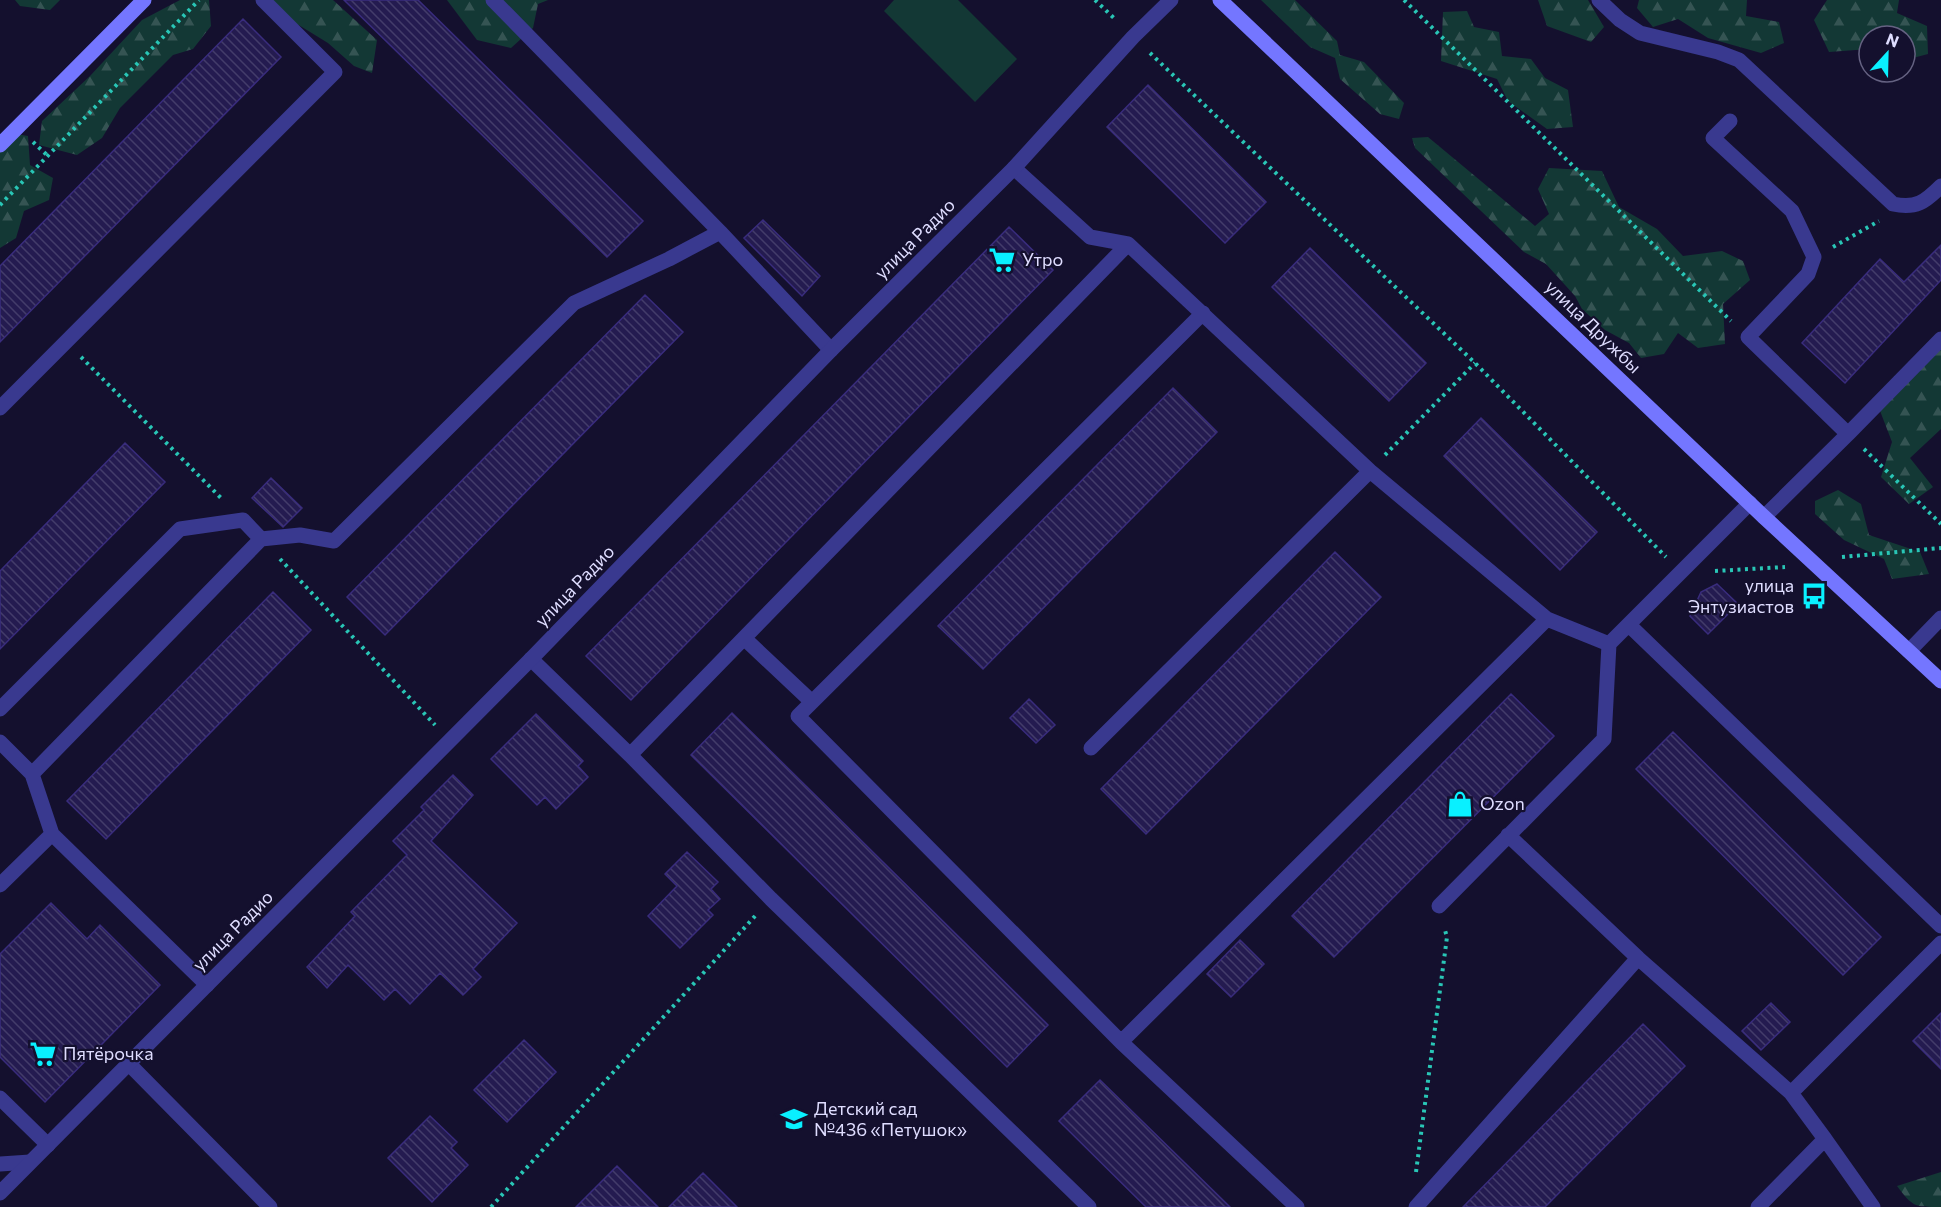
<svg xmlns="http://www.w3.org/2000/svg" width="1941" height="1207" font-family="Commissioner,sans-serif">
<defs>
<pattern id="forest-firs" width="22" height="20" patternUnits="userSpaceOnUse" patternTransform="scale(1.5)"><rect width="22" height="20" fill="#133835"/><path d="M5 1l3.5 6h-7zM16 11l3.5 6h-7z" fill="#355453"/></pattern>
<pattern id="building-back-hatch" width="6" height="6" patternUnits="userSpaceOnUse" patternTransform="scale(1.5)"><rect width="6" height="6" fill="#241b50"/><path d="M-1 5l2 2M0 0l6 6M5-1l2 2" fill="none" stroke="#433c6a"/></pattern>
</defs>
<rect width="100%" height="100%" fill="#14102e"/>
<!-- forest -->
<path fill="url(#forest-firs)" d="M15,0H60L50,10L20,6Z
M180,0H209L211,26L193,49L173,55L120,108L102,138L77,155L39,145L42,121L90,76L142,20Z
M258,0H333L377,40L372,73L354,66L328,43Z
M447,0H548L538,4L533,28L511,48L477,40Z
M1261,0H1295L1337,41L1340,55L1364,62L1404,103L1399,119L1380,114L1340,79L1335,58L1310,47Z
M1538,0H1588L1604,27L1591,42L1547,26Z
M1639,0H1747L1746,16L1779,22L1784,43L1761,53L1708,38L1678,19L1653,27L1637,8Z
M1827,0H1899L1897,13L1927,26L1928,54L1905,60V36H1869V49L1829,52L1814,20Z
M1467,11L1474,27L1499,32L1502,56L1531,59L1545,78L1568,90L1573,127L1547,129L1508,101L1497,79L1441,61L1443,12Z
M4,132L28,136L30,165L53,178L49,200L24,211L16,238L0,248V137Z
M1428,137L1535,226L1549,214L1538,189L1549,168L1602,171L1619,207L1657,229L1683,256L1722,251L1743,261L1750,280L1723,304L1725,344L1698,348L1678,333L1664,354L1641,358L1629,343L1605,330L1582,309L1575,296L1546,264L1524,252L1415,148L1412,138Z
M1941,347V429L1910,458L1933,487L1909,504L1881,477L1892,442L1877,403Z
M1838,490L1861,504L1869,535L1920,552L1929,574L1892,579L1884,559L1844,540L1815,514V501Z
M1941,1172V1207C1914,1207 1913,1207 1897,1186Z"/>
<!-- green -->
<path fill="#133835" d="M894,0H958L1017,59L975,102L884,11Z"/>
<!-- building -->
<path fill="url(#building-back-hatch)" stroke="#392c7d" stroke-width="1.5" d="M344,0H418L643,221L607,257Z
M243,19L281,57L0,342V266Z
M1148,85L1266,202L1225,243L1107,127Z
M763,220L820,276L802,296L744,238Z
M1009,227L1053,270L631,700L586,656Z
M1941,245V280L1845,383L1802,343L1880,259L1904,282Z
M1310,248L1426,363L1389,401L1272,287Z
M645,295L683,332L385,635L347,597Z
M1173,388L1217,432L983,669L938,626Z
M1481,418L1597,532L1560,570L1444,456Z
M125,443L165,482L0,649V571Z
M271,478L302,508L283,527L252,498Z
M1335,552L1381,597L1146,834L1101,789Z
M1717,584L1738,604L1708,634L1690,616L1701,592Z
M273,592L311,630L106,839L67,801Z
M1511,694L1554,736L1334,957L1292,916Z
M1029,699L1055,725L1036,743L1010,718Z
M732,713L1048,1025L1007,1067L691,755Z
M536,714L583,761L578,766L588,777L556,809L545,797L537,805L491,759Z
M1673,732L1881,937L1843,975L1636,769Z
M453,775L473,795L431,841L517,923L473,969L481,977L463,995L440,973L410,1004L395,989L384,1000L348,965L327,988L307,967L355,916L351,912L407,855L393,841L424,810L421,807Z
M687,852L718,882L711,889L720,899L708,910L713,915L680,948L648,916L677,886L665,874Z
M51,903L87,939L100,925L160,985L45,1102L0,1057V954Z
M1240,940L1264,964L1231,997L1207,974Z
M1771,1003L1790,1022L1761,1050L1742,1031Z
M1941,1013V1069L1913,1041Z
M1643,1024L1685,1066L1545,1207H1463Z
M524,1040L556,1072L507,1122L474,1090Z
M1100,1080L1230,1207H1146L1059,1121Z
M430,1116L457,1142L451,1148L468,1165L432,1202L388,1158Z
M617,1166L658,1207H576Z
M703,1173L737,1207H669Z"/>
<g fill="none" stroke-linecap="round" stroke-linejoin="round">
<!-- path -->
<path stroke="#29c6b6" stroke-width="4" stroke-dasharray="3 4.5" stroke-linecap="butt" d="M1095,0L1116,20
M1404,0L1731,321
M1150,53L1475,363L1666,557
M33,142L48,156
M0,205L199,0
M1833,247L1879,221
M81,357L222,499
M1864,449L1941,524
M1385,455L1475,363
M1842,557L1941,548
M280,559L435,725
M1715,571L1785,567
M1416,1172L1447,937L1444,927
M491,1207L756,915"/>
<!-- lane -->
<path stroke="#39398f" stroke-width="15" d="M493,0L720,232
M1599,0L1620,20L1640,33L1718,52L1739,60L1893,204C1916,209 1925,202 1941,186
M1730,121L1713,138L1792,211L1814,257L1808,274L1748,337L1848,434L1764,517
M1014,168L1090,237L1128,244L1370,471L1547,619L1609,644L1604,739L1439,906
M1203,313L798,716L1121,1042L1297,1207
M0,408L335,72L263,0
M1848,434L1941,339
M1629,625L1941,926
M745,639L812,702
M1609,644L1750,503
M531,659L630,755L771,899L1089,1207
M0,709L180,529L243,520L261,539
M0,742L32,774
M1091,748L1370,471
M630,755L1128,244
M1508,835L1638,958
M0,885L52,834
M207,985L52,834L32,774L261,539L300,535L334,541L574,303L669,259L720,232L831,350
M1121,1042L1547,619
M129,1064L270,1207
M1791,1093L1941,943
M0,1098L48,1145
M1825,1139L1873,1207
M0,1164L30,1162
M1416,1207L1638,958L1791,1093L1825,1139L1758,1207"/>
<!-- street -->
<path stroke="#39398f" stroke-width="15" d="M1909,651L1941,618
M0,1193L531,659L831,350L1014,168L1133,37L1171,0"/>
<!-- secondary -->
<path stroke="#7476ff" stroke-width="15" d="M1220,0L1764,517L1941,681
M0,145L144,0"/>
</g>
<!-- icons -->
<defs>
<g id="supermarket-bare" transform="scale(2.07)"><path d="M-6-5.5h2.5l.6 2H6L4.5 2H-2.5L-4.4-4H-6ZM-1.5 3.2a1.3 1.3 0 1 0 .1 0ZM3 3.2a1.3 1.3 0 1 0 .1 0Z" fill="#09f0ff" stroke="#14102e" stroke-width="2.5" paint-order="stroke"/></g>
<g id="bus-bare" transform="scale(2.07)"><path d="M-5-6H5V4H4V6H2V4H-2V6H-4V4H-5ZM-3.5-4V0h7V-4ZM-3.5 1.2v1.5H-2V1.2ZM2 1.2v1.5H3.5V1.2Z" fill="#09f0ff" stroke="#14102e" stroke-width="2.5" paint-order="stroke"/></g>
<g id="shop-bare" transform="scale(2.07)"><path d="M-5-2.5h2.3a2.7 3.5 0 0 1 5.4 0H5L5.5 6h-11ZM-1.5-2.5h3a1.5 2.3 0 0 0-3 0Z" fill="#09f0ff" stroke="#14102e" stroke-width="2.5" paint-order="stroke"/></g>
<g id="school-bare" transform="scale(2.07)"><path d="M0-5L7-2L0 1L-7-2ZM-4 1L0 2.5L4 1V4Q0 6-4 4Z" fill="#09f0ff" stroke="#14102e" stroke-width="2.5" paint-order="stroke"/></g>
</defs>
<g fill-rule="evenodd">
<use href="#supermarket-bare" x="1002" y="260"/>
<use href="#bus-bare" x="1814" y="596"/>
<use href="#shop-bare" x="1460" y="804"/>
<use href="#supermarket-bare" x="43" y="1054"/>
<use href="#school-bare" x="794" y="1119"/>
</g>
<g text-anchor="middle" stroke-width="4.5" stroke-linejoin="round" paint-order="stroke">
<!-- street labels -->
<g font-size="18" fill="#dfddff" stroke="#14102e">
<text transform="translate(915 239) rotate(-45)" y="6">улица Радио</text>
<text transform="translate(1593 327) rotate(44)" y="6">улица Дружбы</text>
<text transform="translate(575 586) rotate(-46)" y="6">улица Радио</text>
<text transform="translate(233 931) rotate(-45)" y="6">улица Радио</text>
</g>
<!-- poi labels -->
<g font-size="18" fill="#dfddff" stroke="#14102e" text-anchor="start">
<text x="1022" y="266">Утро</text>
<text x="1794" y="592" text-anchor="end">улица<tspan x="1794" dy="21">Энтузиастов</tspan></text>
<text x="1480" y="810">Ozon</text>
<text x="63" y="1060">Пятёрочка</text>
<text x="814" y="1115">Детский сад<tspan x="814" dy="21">№436 «Петушок»</tspan></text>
</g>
</g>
<!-- north arrow -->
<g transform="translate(1887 54) rotate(22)"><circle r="28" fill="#14102e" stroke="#656282" stroke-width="1.5"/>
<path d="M0-4.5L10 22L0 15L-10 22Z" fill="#09f0ff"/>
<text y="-9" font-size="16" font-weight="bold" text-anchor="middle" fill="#dfddff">N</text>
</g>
</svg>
